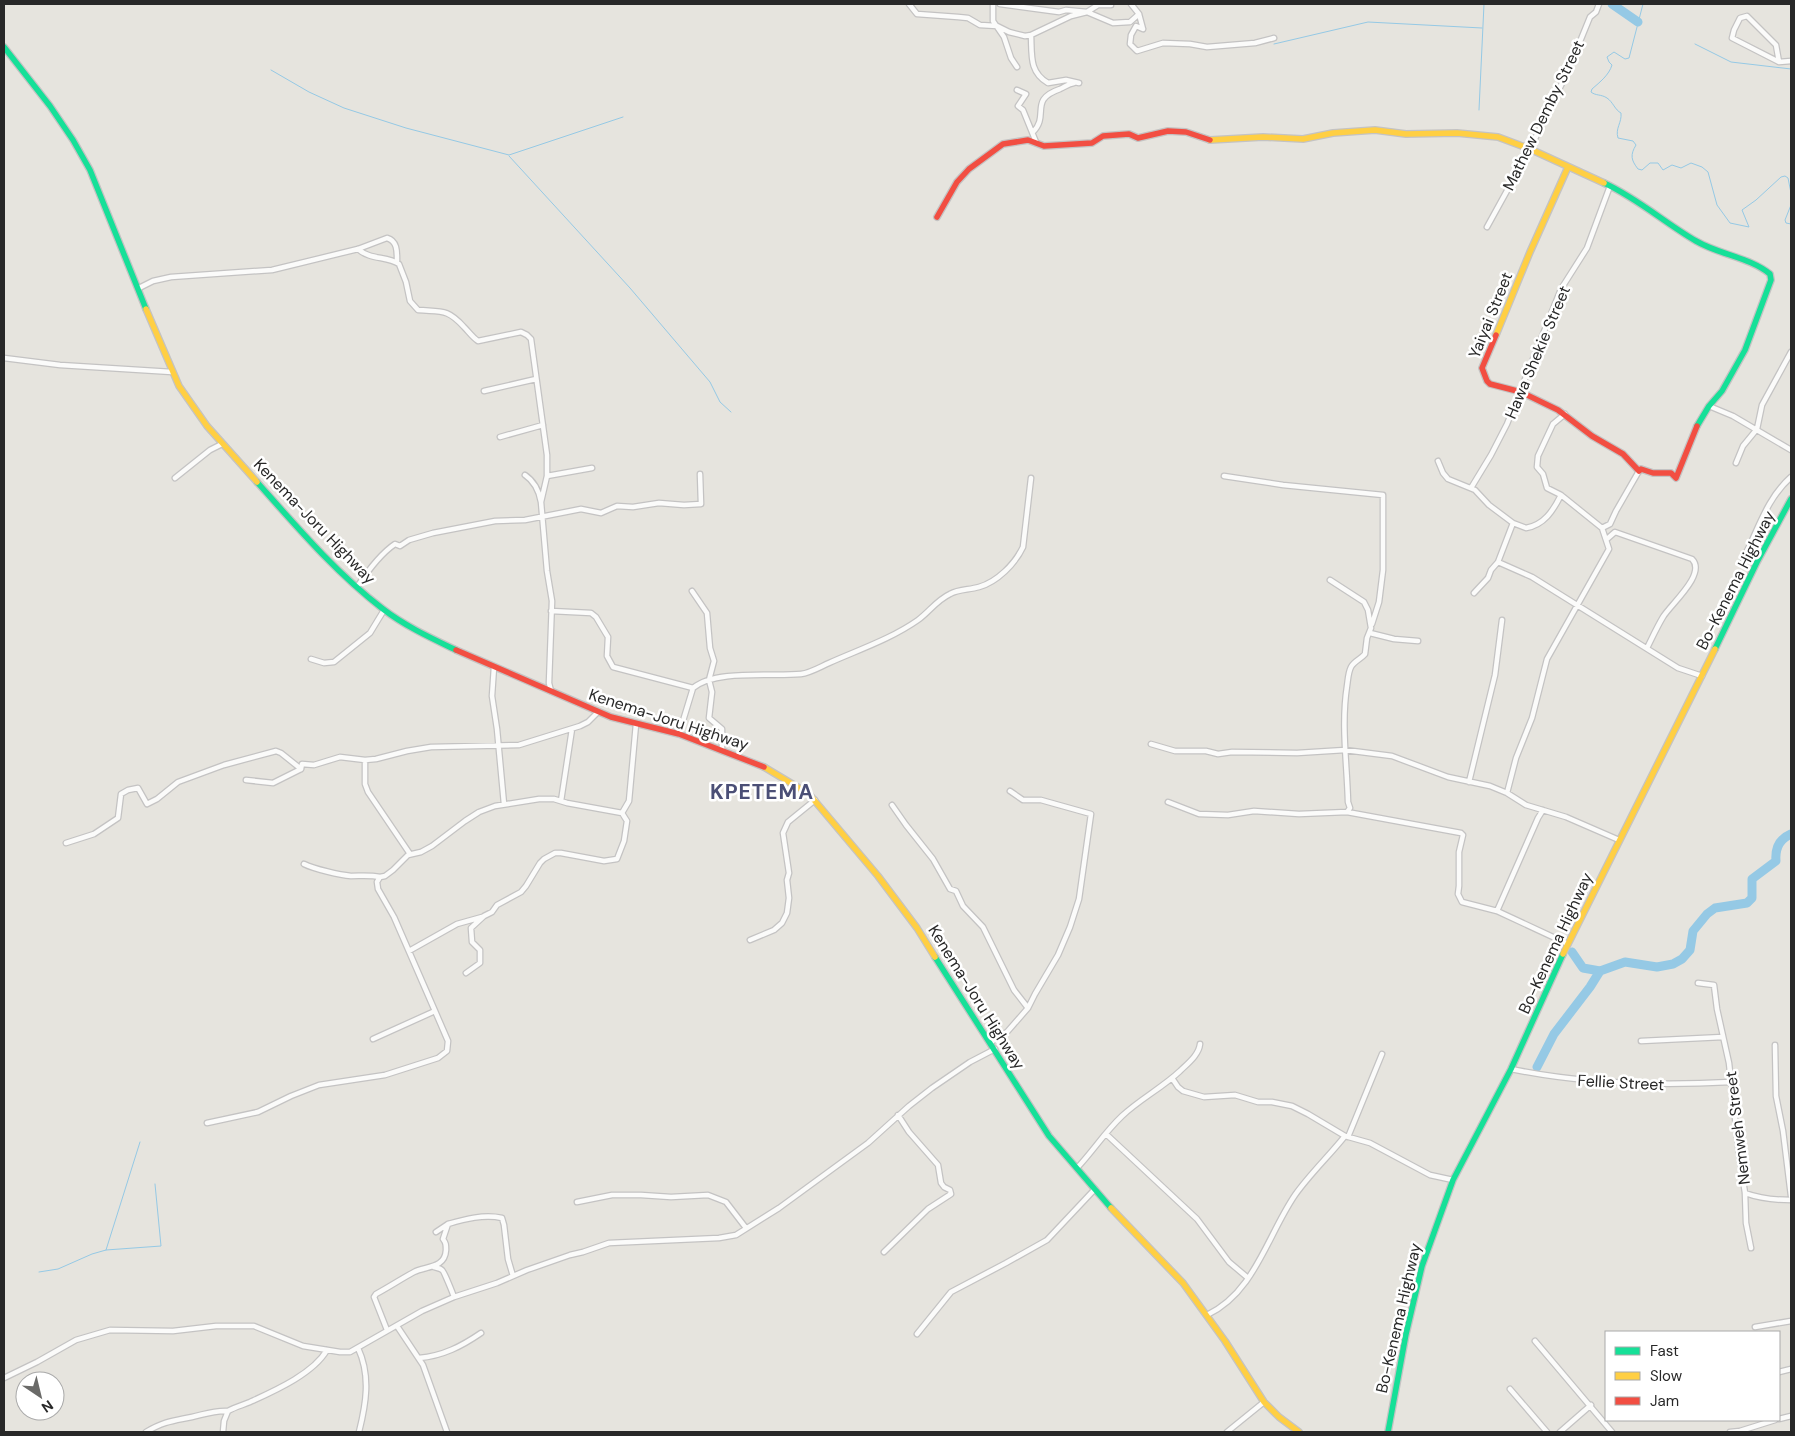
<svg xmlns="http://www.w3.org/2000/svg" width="1795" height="1436" font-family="'DM Sans',sans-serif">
<rect width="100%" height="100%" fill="#e6e4de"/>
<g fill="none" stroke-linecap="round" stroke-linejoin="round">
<!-- stream -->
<path stroke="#95c9e5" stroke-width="1" d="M1643,4L1629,58L1625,59L1614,52L1607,57L1609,62L1612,65C1609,75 1600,82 1592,89L1591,92C1596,96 1601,94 1607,98C1613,102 1615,110 1621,113C1622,123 1615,128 1618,138L1633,141L1636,145C1630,155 1631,160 1638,169L1642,170L1650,163H1658L1663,170L1672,165L1681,168L1691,163L1702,167L1708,172L1717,205L1730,223L1749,227L1742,210L1756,200L1781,177L1785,176L1788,178L1791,193
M1274,44L1368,22L1482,28
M1695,44L1731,62L1791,69
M271,70L309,92L344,108L406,128L509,155L623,117
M1479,110L1484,4
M509,156L630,288L710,382L720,402L731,412
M1791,205L1785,220L1786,223L1791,224
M106,1250L140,1142
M39,1272L58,1269L92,1254L106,1250L161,1246L155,1184"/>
<!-- river -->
<path stroke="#95c9e5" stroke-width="9" d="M1612,4L1638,22
M1572,952L1583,968L1600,971L1625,962L1657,967L1673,964L1682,959L1690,950L1693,931L1707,914L1715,908L1747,903L1752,898V879L1776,861C1775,849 1779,839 1791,834
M1537,1067L1554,1034L1590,987L1600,971"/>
<!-- street casing -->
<g stroke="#c4c3c3" stroke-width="7">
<path id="street" d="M909,4L917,14L958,17L968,18L980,25L997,26L1009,32L1025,36L1031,35L1071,16L1087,12L1113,23L1130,22L1139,14
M993,4V21L1004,37L1011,58L1017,67
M1000,4L1059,12L1066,10L1087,12L1098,5H1111
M1131,4L1139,14L1143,29
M1143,29L1136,26L1131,35L1130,44L1137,51L1163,43L1190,44L1207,47L1255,43L1274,38
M1031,35C1032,55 1029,72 1048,83L1066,80L1079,83
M1779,62L1776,45L1747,16L1740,18L1734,30L1732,38L1779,62L1791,61
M1017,90L1026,94L1018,106L1023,110L1036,142
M1033,132C1050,115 1028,100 1060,89C1065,87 1068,84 1074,83
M1487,227L1530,149L1568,71L1590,17L1596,12L1599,4
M358,249C370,260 387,256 399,264L406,282L410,301L418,310C441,312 447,308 464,327C469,332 472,337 478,341L521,332L527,335L531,339L547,455V476L541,502
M139,288L153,281L171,277L272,270L358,249L387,238C398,241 397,253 397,262
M4,358L60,365L172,372
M484,391L536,379
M1709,406L1733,416L1791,450
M500,437L543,425
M1438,461L1443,473L1448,479L1475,490L1489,505L1513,523L1498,562L1491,570L1488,578L1474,593
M1736,463L1743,446L1757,429L1762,405L1791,352
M525,475C534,481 539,491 541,502L547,571L552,601L549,683L551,691
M547,476L592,468
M1224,476L1283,485L1383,495V570L1379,602L1372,624
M175,478L210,450L222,444
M1471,488L1491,455L1507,424L1561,289L1587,248L1610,186
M1513,523L1526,528C1544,525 1553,511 1561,495
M1602,528L1610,524L1616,511L1639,471
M1607,539L1615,532L1692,559C1707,574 1670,605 1663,617C1657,627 1652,638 1647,648
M1743,559C1758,531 1766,499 1791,477
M1498,562L1532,577L1678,668L1702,676
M357,587C367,572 380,554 395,544L400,546L409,540L433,533L495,521L525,520L581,509L601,513L617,506L633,507L659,503L684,505L701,504L700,474
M692,591L707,613L710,648L714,661L709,680L712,692L709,718L722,729V749
M551,611L591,613L596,617L608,637L607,656L613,667L693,688
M1370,633L1394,639L1418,641
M311,659L324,663L334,662L370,633L384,610
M494,667L492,696L497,729L504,804
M679,734L693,688C716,669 772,677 801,674C810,673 820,667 829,663C858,650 891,639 918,620C929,612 937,600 950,594C959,589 969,590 979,587C997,582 1015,564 1023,547L1031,478
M1151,744L1175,751H1206L1218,754L1232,752L1297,753L1345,750L1392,756L1448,777L1490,786L1507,793L1526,805L1566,817L1619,840
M365,760V784L368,792L410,854
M246,780L273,783L301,769L302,764L314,765L340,757L365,760L376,759L407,751L431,747L519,745L580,726L588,722L598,712
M1469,782L1495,675L1502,620
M1507,793L1516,758L1532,718L1547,659L1609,549L1602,528L1561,495L1547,488L1543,474L1537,467L1538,456L1553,424L1565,414
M561,801L572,729
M1168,802L1199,814L1228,815L1254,811L1299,814L1347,812L1350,808L1348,802C1347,763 1341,725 1347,686C1348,680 1348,673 1351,667C1354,661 1361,659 1365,654L1367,638L1371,628L1368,610L1364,602L1330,580
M892,805L906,825L933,859L950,889L956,891L963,906L983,927L1014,990L1028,1008
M1347,812L1461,833L1463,835L1459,852V886L1458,894L1462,902L1497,911L1568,944
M66,843L94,834L118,818L121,794L128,790L138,788L147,804L157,799L178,782L224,765L276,751L281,753L301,769
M304,864C314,869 340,875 351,876C361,876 370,875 380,877
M1497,911L1538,818L1543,810
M750,940L774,930L782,923L787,913L789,898L787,880L789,873L783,833L788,822L815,800
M409,951L457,924L482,917
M466,973L480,963V950L472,942L471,928L484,916L492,912L497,905L521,892L526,886L540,863L544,859L555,853H561L604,861L617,859L624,841L627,821L622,813L629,801L636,724
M1698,983L1714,985L1717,1009L1729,1063L1739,1154L1745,1193L1746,1223L1751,1248
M373,1039L435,1011
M1641,1041L1723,1037
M991,1042L1007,1032L1028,1008L1035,994L1058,955L1070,927L1079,899L1091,814L1041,800H1023L1010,791
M1775,1045L1776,1096L1783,1131L1791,1196
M1511,1069C1583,1084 1657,1086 1731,1082
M1172,1078L1178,1087L1183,1091L1204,1097L1235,1095L1258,1102H1272L1292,1106L1308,1114L1345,1136
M207,1123L258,1112L291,1096L319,1085L385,1075L438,1058L447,1051L448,1041L435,1011L394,917L378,889L377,882L380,877L385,876L393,870L408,855L421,852L432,846L465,821L479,812L495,806L539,799H554L567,803L622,813
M1106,1134L1197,1219L1229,1262L1248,1278
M1348,1137L1382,1054
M1077,1168C1093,1151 1105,1132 1122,1116C1140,1099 1162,1088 1180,1071C1187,1064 1199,1055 1200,1044
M1745,1193C1761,1199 1775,1200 1791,1200
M577,1202L612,1195H641L671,1197L708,1195L726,1202L746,1228
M436,1232L448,1224
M884,1252L928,1209L951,1194L950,1190L944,1187L941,1183L938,1165L909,1132L898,1115
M434,1267C437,1268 440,1268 442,1270C444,1271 453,1294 454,1297
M1207,1315C1255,1292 1267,1236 1295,1195C1310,1174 1329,1156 1345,1136L1370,1143L1430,1175L1453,1180
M397,1326L423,1365L447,1432
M1755,1327L1791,1321
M387,1330L374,1297L376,1294C389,1287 401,1279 414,1272C425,1266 445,1269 446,1250C446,1245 446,1243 443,1239L448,1224C465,1219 484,1214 502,1218L504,1225L508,1259L513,1276
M917,1334L951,1292L1006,1263L1047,1240L1095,1189
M1535,1341L1612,1432
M358,1348C371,1376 366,1404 359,1432
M419,1358C443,1356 462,1346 481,1333
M1779,1372L1791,1369
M4,1378L37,1362L76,1340L110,1330L173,1331L216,1326H254L303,1346L340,1352H350L422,1311L454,1297L497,1283L527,1270L570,1255L583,1252L609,1243L719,1238L736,1235L779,1208L868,1143L909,1106L932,1088L970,1062L995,1049
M1510,1389L1547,1432
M1779,1419L1791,1416
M146,1432C165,1421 173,1421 192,1417C205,1414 215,1410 228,1411
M223,1432L224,1421L228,1411C235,1407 243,1405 250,1402C274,1391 313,1374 327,1350
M1227,1432L1264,1402
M1560,1432L1591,1405
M1730,1432L1740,1431L1775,1420"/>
</g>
<!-- fast casing -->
<g stroke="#c4c3c3" stroke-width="8">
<path id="fast" d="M4,47L50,106L73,140L90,170L146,309
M1604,183C1637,198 1665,223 1696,241C1720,255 1749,257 1770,274L1771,280L1745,350L1722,391L1709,406L1697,426
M257,482C296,526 336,573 383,609C405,626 431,638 456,650
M1715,649L1757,562L1791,499
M935,957L1049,1136L1111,1208
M1388,1432L1406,1334L1422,1266L1453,1180L1511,1069L1563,954"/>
</g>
<!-- slow casing -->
<g stroke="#c4c3c3" stroke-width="8">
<path id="slow" d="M1210,140L1263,137L1303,139L1333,133L1375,130L1406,134L1457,133L1498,137L1530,149L1604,183
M146,309L179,386L207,426L257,482
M1496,335L1530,252L1568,167
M764,767L809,794L878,876L917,928L935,957
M1563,954L1715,649
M1111,1208L1183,1283L1225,1341L1264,1402L1279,1417L1299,1432"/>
</g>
<!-- jam casing -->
<g stroke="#c4c3c3" stroke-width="8">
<path id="jam" d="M937,217L957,182L969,169L1003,144L1028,140L1044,146L1092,143L1103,136L1129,134L1138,138L1168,131L1186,132L1210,140
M1496,335L1482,368L1487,381L1490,384L1521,392L1558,410L1592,436L1623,454L1639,471L1641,469L1653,473H1671L1676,478L1697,426
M456,650L611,717L679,734L764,767"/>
</g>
<!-- street -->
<use href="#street" stroke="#fbfbfa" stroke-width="4.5"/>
<!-- fast -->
<use href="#fast" stroke="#16e098" stroke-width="5.5"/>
<!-- slow -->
<use href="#slow" stroke="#ffcf43" stroke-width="5.5"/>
<!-- jam -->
<use href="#jam" stroke="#f24e42" stroke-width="5.5"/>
</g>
<g text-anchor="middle" stroke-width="5" stroke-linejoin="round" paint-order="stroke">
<!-- street labels -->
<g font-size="16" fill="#282828" stroke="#fff">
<text transform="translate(1543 115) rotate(-64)" y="6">Mathew Demby Street</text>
<text transform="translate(1490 315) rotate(-68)" y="6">Yaiyai Street</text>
<text transform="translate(1537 352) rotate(-67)" y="6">Hawa Shekie Street</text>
<text transform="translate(315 521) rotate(46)" y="6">Kenema-Joru Highway</text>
<text transform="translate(1735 580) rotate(-63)" y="6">Bo-Kenema Highway</text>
<text transform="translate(669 719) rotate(18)" y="6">Kenema-Joru Highway</text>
<text transform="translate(1555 943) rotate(-65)" y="6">Bo-Kenema Highway</text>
<text transform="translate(977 997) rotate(58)" y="6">Kenema-Joru Highway</text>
<text transform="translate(1621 1082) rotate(3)" y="6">Fellie Street</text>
<text transform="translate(1737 1128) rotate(-97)" y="6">Nemweh Street</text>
<text transform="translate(1398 1318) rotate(-77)" y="6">Bo-Kenema Highway</text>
</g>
<!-- district labels -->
<g font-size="21" font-weight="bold" letter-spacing="1" fill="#4b4f76" stroke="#fff">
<text x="762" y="799">KPETEMA</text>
</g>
</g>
<!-- border -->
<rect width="1795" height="1436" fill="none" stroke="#282828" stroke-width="10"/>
<!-- legend -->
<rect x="1605" y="1331" width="175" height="90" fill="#ffffff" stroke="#a9a9a9"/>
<rect x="1615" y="1347" width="25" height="8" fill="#16e098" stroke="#a9a9a9"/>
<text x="1650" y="1356" font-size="15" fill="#282828">Fast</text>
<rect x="1615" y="1372" width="25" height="8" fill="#ffcf43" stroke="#a9a9a9"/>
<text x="1650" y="1381" font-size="15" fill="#282828">Slow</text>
<rect x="1615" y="1397" width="25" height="8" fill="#f24e42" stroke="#a9a9a9"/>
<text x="1650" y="1406" font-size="15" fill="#282828">Jam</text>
<!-- north arrow -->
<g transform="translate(40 1396) rotate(145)"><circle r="24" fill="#ffffff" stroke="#a9a9a9"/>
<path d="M0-4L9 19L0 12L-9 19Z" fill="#6a6a68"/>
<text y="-8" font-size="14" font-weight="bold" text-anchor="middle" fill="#282828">N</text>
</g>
</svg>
